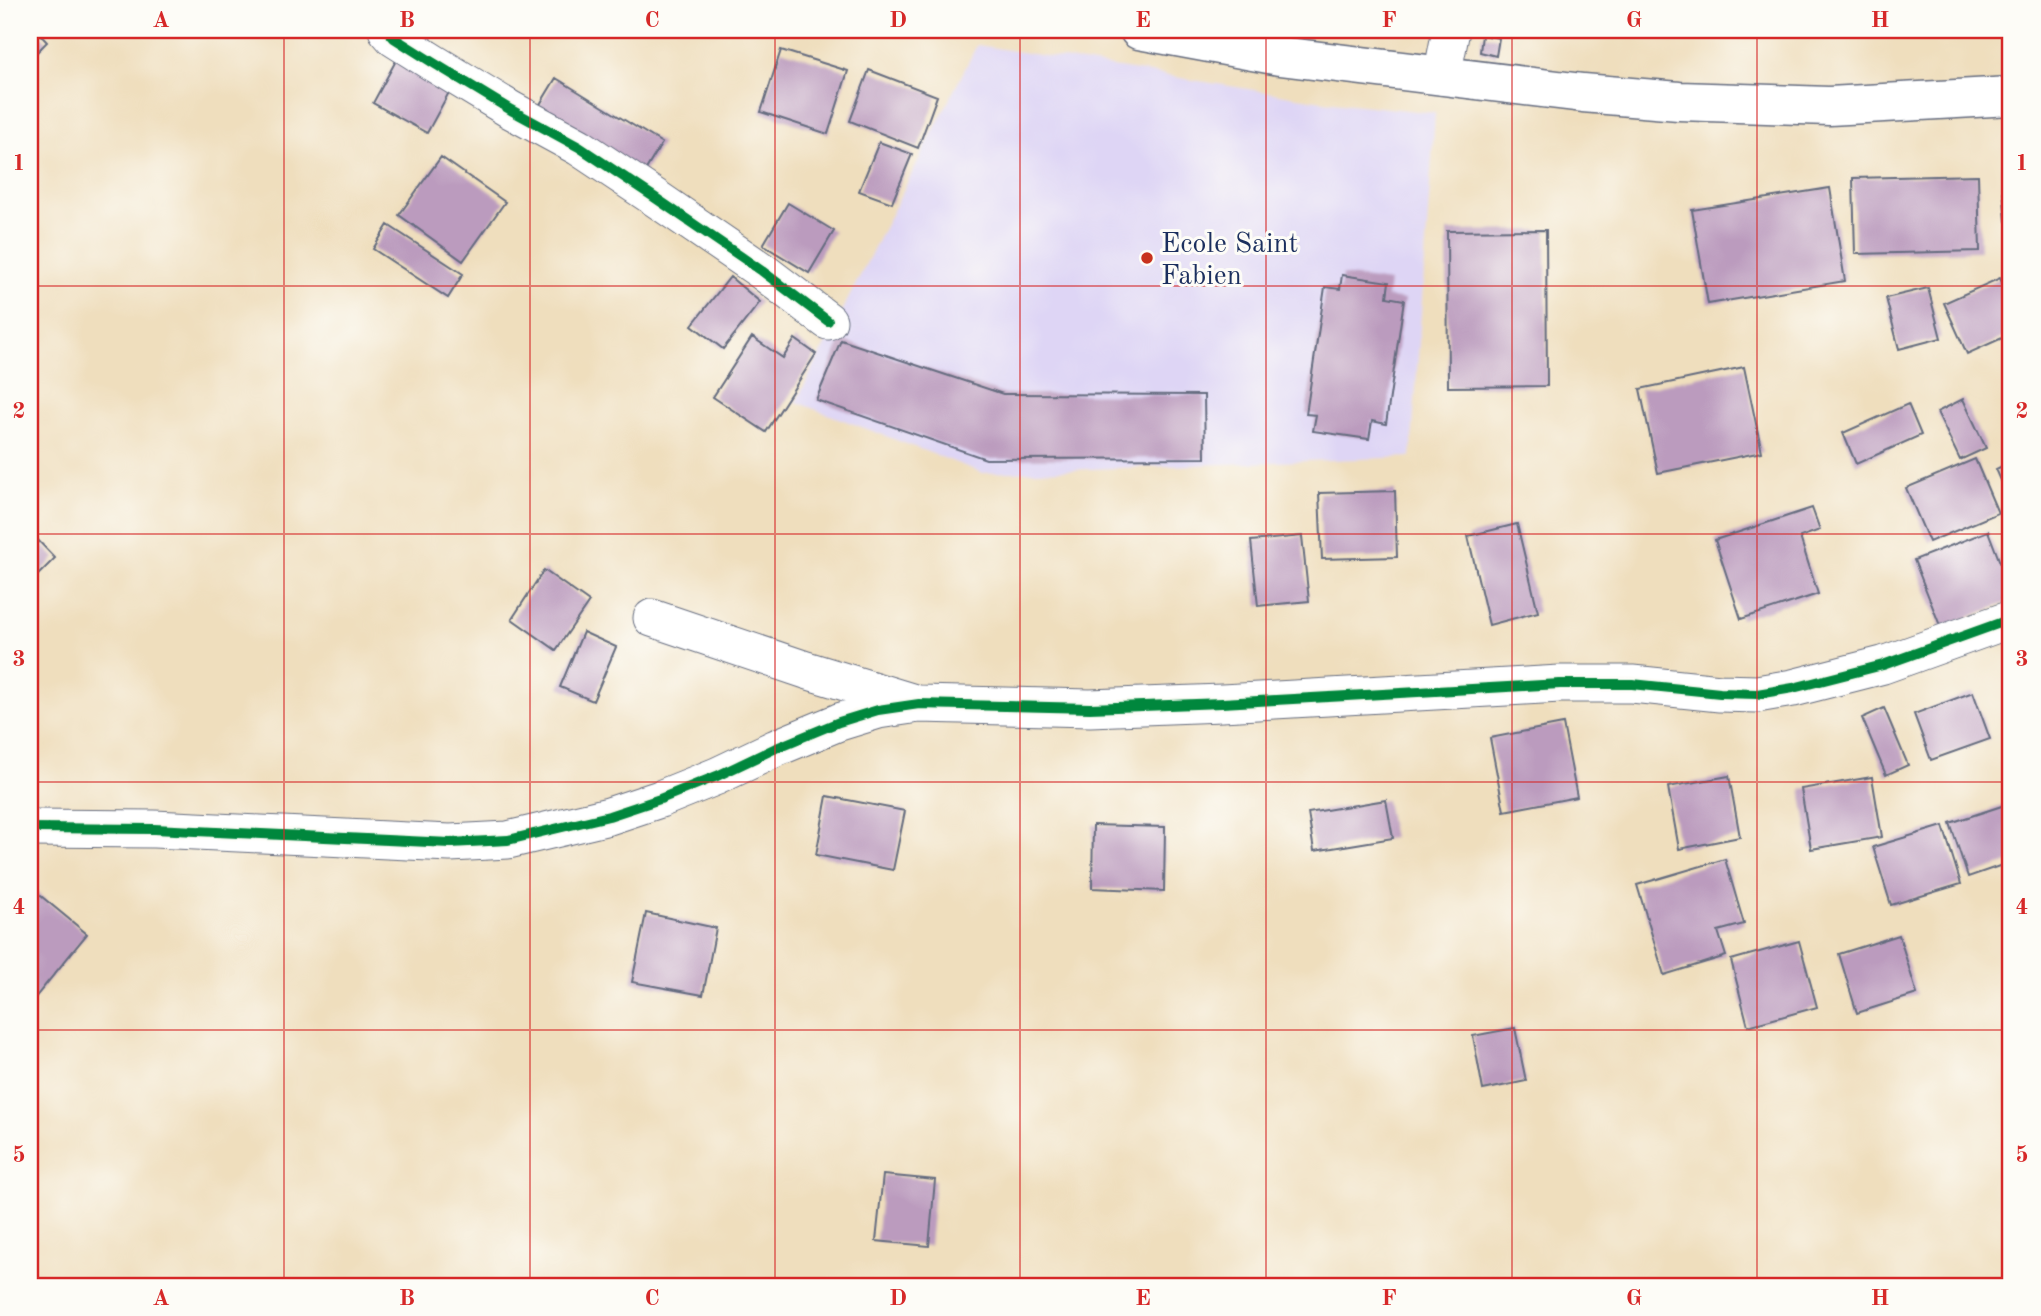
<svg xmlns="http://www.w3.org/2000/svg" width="2041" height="1316" font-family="'Old Standard TT',serif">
<rect width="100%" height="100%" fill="#fdfcf7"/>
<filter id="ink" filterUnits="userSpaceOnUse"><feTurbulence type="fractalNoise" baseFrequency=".0143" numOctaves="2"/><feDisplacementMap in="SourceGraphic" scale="14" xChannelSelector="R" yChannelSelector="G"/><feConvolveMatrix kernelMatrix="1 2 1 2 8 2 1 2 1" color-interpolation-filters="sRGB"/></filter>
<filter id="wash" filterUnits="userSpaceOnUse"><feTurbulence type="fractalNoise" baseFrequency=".00686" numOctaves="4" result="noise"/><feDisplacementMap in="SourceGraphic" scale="28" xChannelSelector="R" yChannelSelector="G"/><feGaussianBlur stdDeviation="1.57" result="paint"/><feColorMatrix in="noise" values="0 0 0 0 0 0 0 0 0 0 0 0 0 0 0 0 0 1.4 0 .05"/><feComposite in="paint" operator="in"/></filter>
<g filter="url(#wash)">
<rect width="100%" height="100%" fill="#efdebd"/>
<!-- built -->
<path fill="#ded5f5" d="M977,45L1322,101L1435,113L1411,457L983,473L796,402Z"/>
<g id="blocks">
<!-- building -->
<path fill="#bb9bbe" d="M30,30H36L47,42L30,59Z
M1482,35L1499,38L1496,56L1480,52Z
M781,50L848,71L828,134L761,112Z
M399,55L453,85L427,133L373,103Z
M869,70L937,96L918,148L850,121Z
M556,78L662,143L642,176L536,111Z
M879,142L912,154L892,203L859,191Z
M441,157L505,202L463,261L399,215Z
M2011,166V220L2006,221L2001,167Z
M1978,175L1980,251L1855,254L1853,178Z
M1830,188L1845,281L1708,304L1692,210Z
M788,203L834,231L809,273L763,245Z
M388,225L463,274L448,298L373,249Z
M1546,230L1547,386L1448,387L1447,231Z
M1342,275L1389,282L1387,297L1404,300L1386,424L1372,421L1369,439L1313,431L1316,415L1306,414L1325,287L1340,289Z
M730,277L760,302L723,349L692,325Z
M2000,278L2011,302V334L1967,354L1944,303Z
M1928,288L1941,338L1899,349L1886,298Z
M752,337L783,358L795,339L816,354L766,432L713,397Z
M841,340L1003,394L1204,395L1205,458L986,459L816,400Z
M1744,367L1762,452L1658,473L1640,389Z
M1963,399L1986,448L1960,460L1937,412Z
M1908,404L1921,435L1856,464L1843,433Z
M1975,459L1998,513L1929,542L1906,488Z
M2011,462V503L1996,469Z
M1395,491L1397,557L1322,559L1319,493Z
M1812,508L1820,530L1800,537L1818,594L1741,619L1715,540Z
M1517,524L1538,612L1489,625L1468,536Z
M1988,531L2011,591V601L1941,628L1914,560Z
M32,534L55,558L30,583V536Z
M1302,536L1309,601L1258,606L1251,541Z
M544,570L589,602L556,650L512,619Z
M583,632L616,647L593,701L560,687Z
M1973,692L1990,739L1931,760L1914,714Z
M1884,708L1908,765L1886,775L1862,718Z
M1563,724L1577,797L1504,811L1490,738Z
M1729,776L1740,837L1679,849L1668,787Z
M1872,777L1882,837L1811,849L1801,789Z
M827,796L905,811L893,870L816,855Z
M1386,800L1393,838L1314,851L1308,813Z
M2011,803V862L1968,877L1950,823Z
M1093,825L1165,827L1164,891L1092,888Z
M1943,826L1961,884L1891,905L1873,847Z
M1725,859L1744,924L1718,931L1726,956L1664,975L1637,885Z
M30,887L87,934L30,1004Z
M646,913L716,928L703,995L632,982Z
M1899,935L1917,994L1857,1013L1839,954Z
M1799,941L1817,1007L1748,1026L1731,960Z
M1515,1028L1526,1081L1483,1090L1473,1036Z
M883,1175L935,1180L929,1246L876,1241Z"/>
</g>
</g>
<g filter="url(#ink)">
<use href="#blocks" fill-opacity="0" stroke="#656c7f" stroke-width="2"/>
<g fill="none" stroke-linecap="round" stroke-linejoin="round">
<!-- minor casing -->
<g stroke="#656c7f" stroke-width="39">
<path id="minor" d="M387,30L394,38L432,62L511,110L579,147L654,197L762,271L828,321
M1442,76L1451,30
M652,618L806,670L911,702
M30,828L154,829L450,843L508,840L609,816L660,799L717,776L776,748L839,722L878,710L919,704L1090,708L1222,703L1560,684H1632L1720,693L1757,694L1793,688L1883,665L2011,619"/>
</g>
<!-- secondary casing -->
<g stroke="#656c7f" stroke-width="41">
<path id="secondary" d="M1139,30L1280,56L1583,93L1679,101L1829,106L2011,96"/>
</g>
<!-- minor -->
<use href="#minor" stroke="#fff" stroke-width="37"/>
<!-- secondary -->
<use href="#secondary" stroke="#fff" stroke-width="38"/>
<!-- cycleway casing -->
<g stroke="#fdfcf7" stroke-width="15">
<path id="cycleway" d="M387,30L394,38L432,62L511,110L579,147L654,197L762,271L828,321
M30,828L154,829L450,843L508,840L609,816L660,799L717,776L776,748L839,722L878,710L919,704L1090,708L1222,703L1560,684H1632L1720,693L1757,694L1793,688L1883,665L2011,619"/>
</g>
<!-- cycleway -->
<use href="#cycleway" stroke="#00873e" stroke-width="10"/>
</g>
</g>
<!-- grid -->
<path fill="none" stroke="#d62828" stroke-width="2" stroke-opacity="0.55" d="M284,30V1286M530,30V1286M775,30V1286M1020,30V1286M1266,30V1286M1512,30V1286M1757,30V1286M30,286H2011M30,534H2011M30,782H2011M30,1030H2011"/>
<!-- markers -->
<circle fill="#c8321e" stroke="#fdfcf7" stroke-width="2.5" cx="1147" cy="258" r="7"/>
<g text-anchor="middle" stroke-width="6" stroke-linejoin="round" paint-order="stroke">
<!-- poi labels -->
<g font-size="28" fill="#1b2f5e" stroke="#fdfcf7" text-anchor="start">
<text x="1161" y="252">Ecole Saint<tspan x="1161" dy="32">Fabien</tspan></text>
</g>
</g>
<!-- margin -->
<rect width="2041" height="1316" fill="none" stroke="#fdfcf7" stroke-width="77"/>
<rect x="38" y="38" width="1964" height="1240" fill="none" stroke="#d62828" stroke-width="2.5"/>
<g font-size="23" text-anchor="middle" font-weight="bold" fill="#d62828">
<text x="161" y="27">A</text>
<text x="407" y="27">B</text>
<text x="652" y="27">C</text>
<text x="898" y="27">D</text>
<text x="1143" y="27">E</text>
<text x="1389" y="27">F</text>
<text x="1634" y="27">G</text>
<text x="1880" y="27">H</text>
<text x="19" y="170">1</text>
<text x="2022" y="170">1</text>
<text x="19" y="418">2</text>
<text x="2022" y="418">2</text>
<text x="19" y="666">3</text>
<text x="2022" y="666">3</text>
<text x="19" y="914">4</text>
<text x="2022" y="914">4</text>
<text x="19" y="1162">5</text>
<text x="2022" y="1162">5</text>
<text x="161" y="1305">A</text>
<text x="407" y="1305">B</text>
<text x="652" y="1305">C</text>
<text x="898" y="1305">D</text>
<text x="1143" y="1305">E</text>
<text x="1389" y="1305">F</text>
<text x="1634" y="1305">G</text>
<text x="1880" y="1305">H</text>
</g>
</svg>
